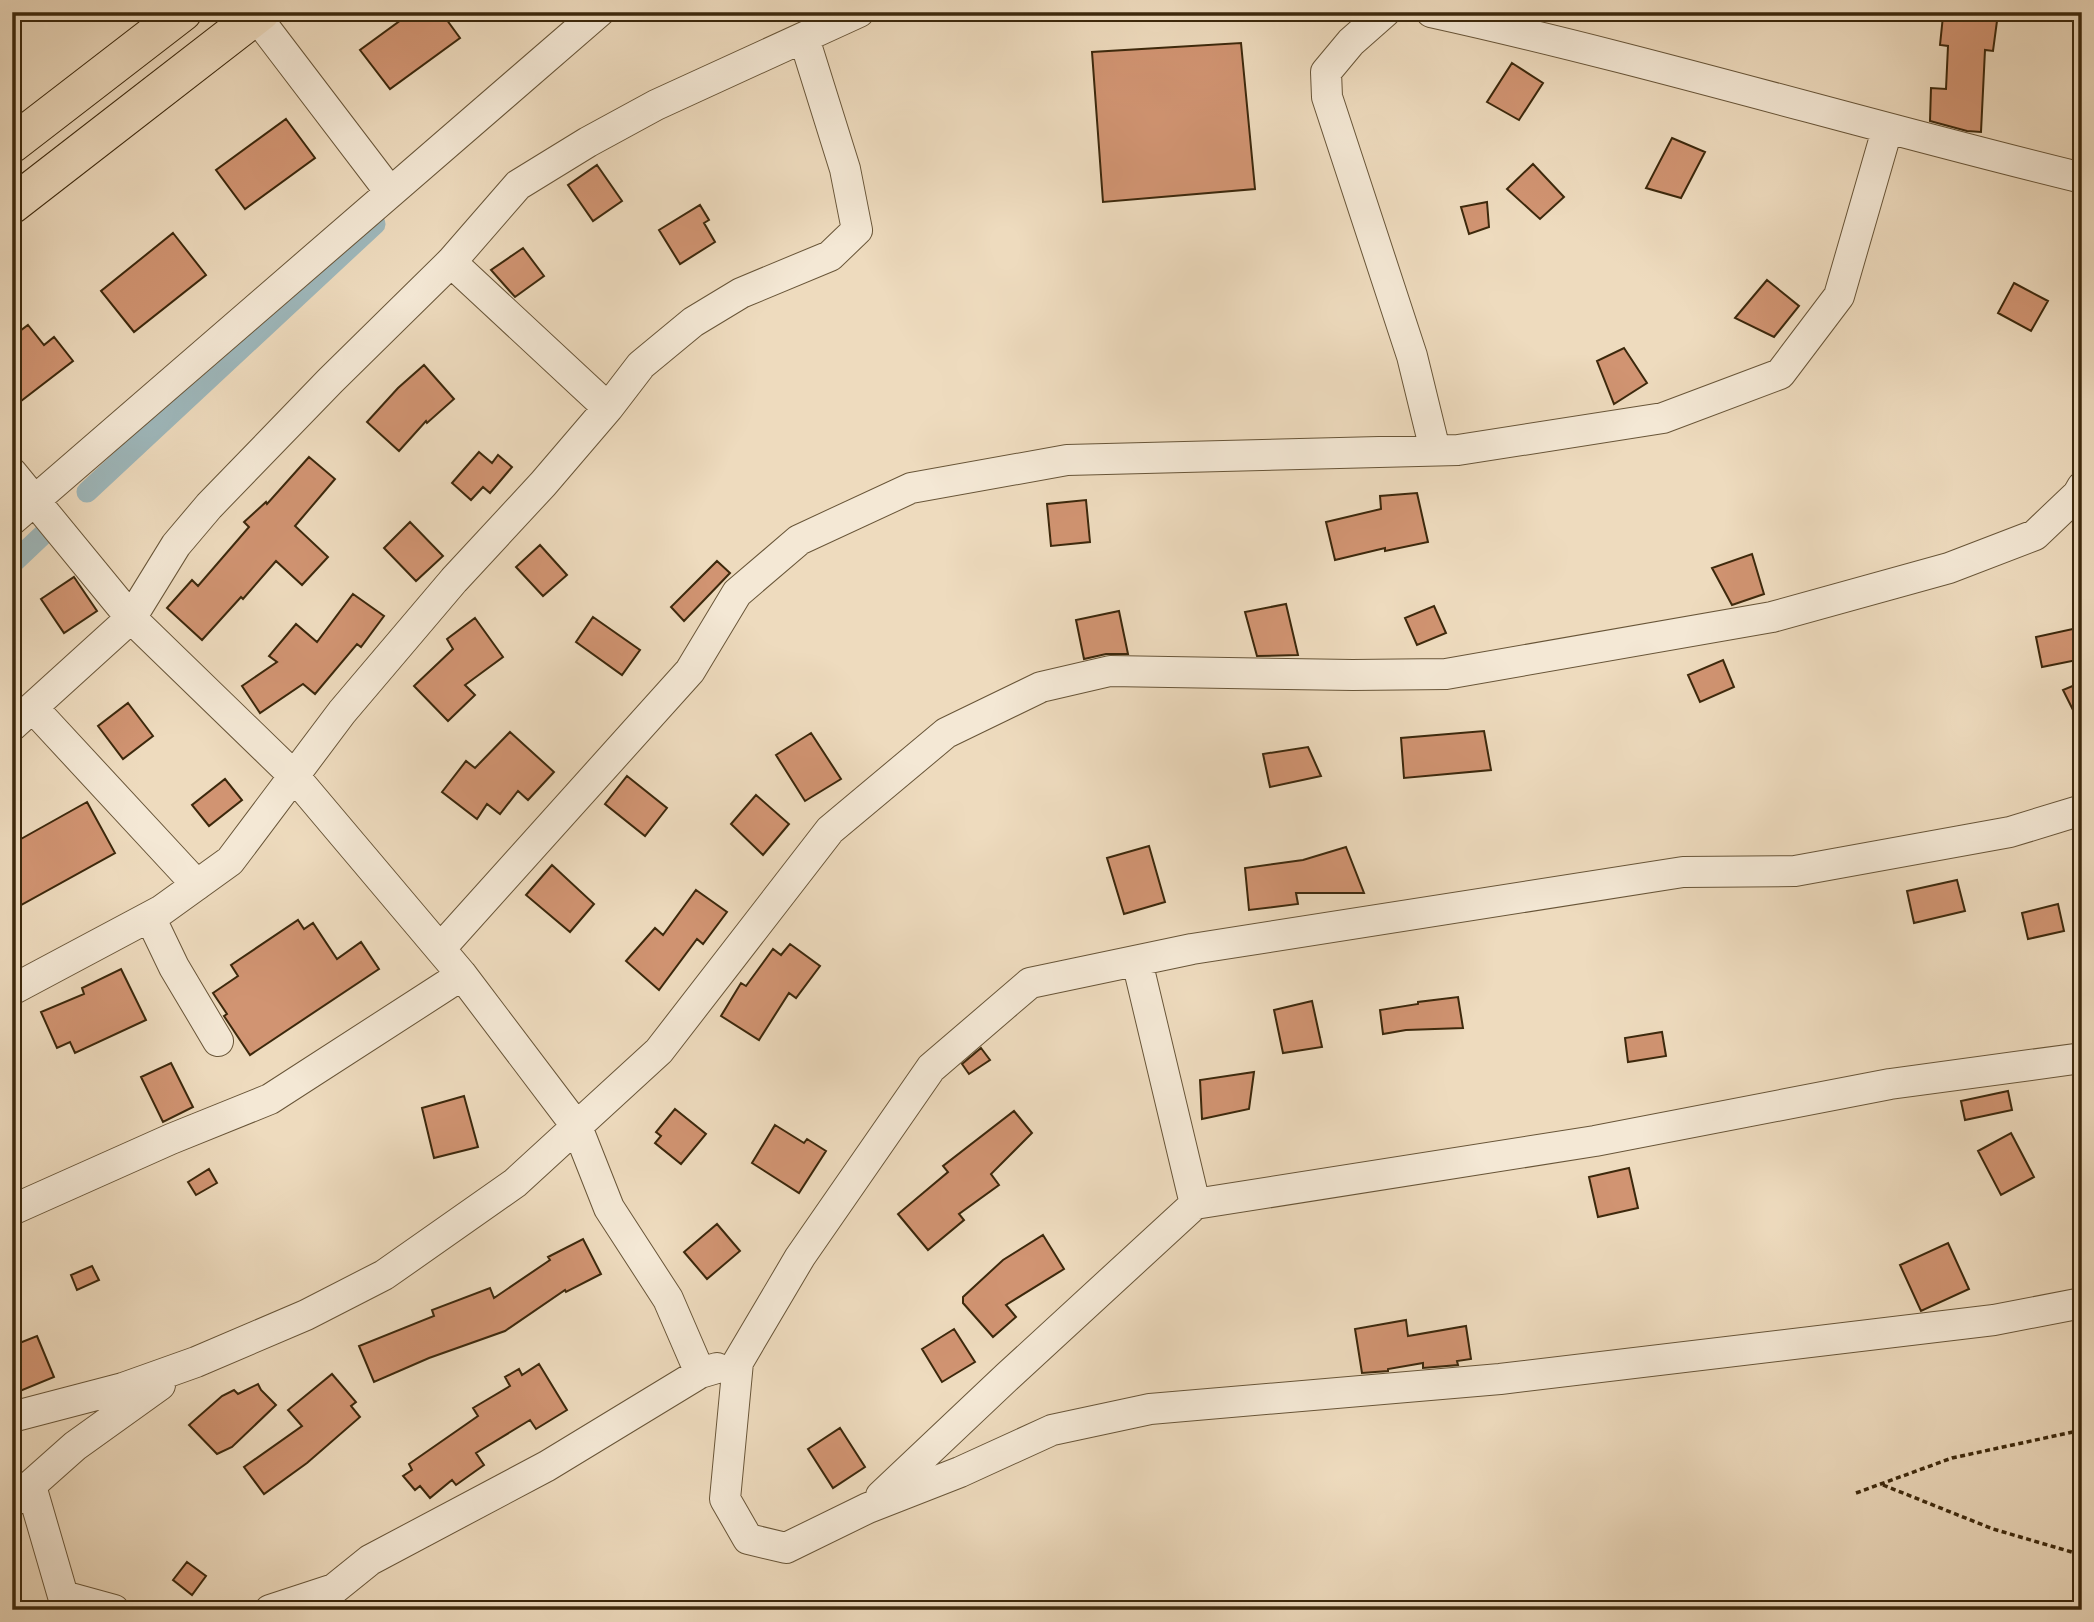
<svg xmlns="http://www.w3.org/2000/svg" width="2094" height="1622" font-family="'IM FELL DW Pica',serif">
<rect width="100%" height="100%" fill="#eedbbe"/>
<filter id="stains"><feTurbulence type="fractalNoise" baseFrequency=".00286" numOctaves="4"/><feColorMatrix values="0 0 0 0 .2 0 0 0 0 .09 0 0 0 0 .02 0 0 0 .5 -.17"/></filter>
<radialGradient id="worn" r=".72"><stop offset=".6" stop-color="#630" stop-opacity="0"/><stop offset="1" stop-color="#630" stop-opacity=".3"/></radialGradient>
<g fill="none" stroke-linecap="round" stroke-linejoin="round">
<!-- canal -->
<path stroke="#9eb8bc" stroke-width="21" d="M87,492L375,224
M12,564L50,528"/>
</g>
<!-- building -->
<path fill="#d19472" stroke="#3c280c" stroke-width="2" d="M412,12H441L460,38L390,89L360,50Z
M1956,12H1986L1985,19L1997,21L1993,51L1985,50L1981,132L1967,131L1930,121L1931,88L1946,89L1948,46L1940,45L1943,16L1955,17Z
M1241,43L1255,189L1103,202L1092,52Z
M1512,63L1543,83L1519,120L1487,102Z
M286,119L315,158L245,209L216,170Z
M1672,138L1705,152L1681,198L1646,188Z
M1533,164L1564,197L1540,219L1507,189Z
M597,165L622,201L593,221L568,185Z
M1487,202L1489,227L1469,234L1461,207Z
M700,205L709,220L704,223L715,242L680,264L659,230Z
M173,233L206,275L134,332L101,291Z
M523,248L544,276L515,297L491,270Z
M1767,280L1799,306L1774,337L1735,318Z
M2014,283L2048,301L2031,331L1998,313Z
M28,325L44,345L54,337L73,361L12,408V337Z
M1624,348L1647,383L1614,404L1597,361Z
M424,365L454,399L427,423L426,421L399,451L367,422L398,388Z
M479,452L492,463L498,455L512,467L490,493L483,487L471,500L452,483Z
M309,457L335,479L295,526L328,557L302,585L276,561L243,599L241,597L202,640L167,608L192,580L198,586L249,527L244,522L266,502L267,504Z
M1417,493L1428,542L1385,551V548L1335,560L1326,522L1381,509L1380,496Z
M1086,500L1090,542L1051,546L1047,504Z
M410,522L443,556L416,581L384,548Z
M540,545L567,575L543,596L516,567Z
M1752,554L1764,594L1732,605L1712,568Z
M717,561L730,573L684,621L671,607Z
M74,577L97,611L64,633L41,599Z
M353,594L384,616L361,647L357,644L315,694L303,684L260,713L242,686L277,662L269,656L296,624L317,642Z
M1286,604L1298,655L1257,656L1245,612Z
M1434,606L1446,633L1417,645L1405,618Z
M1119,611L1128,654H1106L1084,659L1076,620Z
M593,617L640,650L622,675L576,642Z
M475,618L503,657L465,685L475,695L448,721L414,686L453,649L447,639Z
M2082,627V659L2042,667L2036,637Z
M1723,660L1734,687L1700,702L1688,675Z
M2082,682V728L2063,690Z
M128,703L153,736L123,759L98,726Z
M1484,731L1491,770L1404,778L1401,738Z
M510,732L554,772L528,800L518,791L500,814L487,804L477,819L442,792L466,761L475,768Z
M811,733L841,779L805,801L776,755Z
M1308,747L1321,776L1270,787L1263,754Z
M627,776L667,808L645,836L605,804Z
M225,779L242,800L209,826L192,805Z
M756,795L789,824L763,855L731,824Z
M87,802L115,853L12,910V844Z
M1149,846L1165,902L1124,914L1107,858Z
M1346,847L1364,893H1296L1298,904L1249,910L1245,868L1303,860Z
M552,865L594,904L570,932L526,895Z
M1957,880L1965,911L1914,923L1907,891Z
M696,890L727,912L703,944L697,939L659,990L626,961L655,928L663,935Z
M2058,904L2064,931L2028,939L2022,913Z
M298,920L304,929L313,923L337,959L361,942L379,969L250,1055L224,1016L227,1014L213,993L238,976L231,965Z
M790,944L820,966L796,998L789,993L759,1040L721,1016L741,983L746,986L773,949L781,955Z
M121,969L146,1020L75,1053L70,1042L57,1048L41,1012L84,994L82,988Z
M1458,997L1463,1028L1406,1030L1383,1034L1380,1010L1418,1004V1002Z
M1312,1001L1322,1047L1283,1053L1274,1010Z
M1662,1032L1666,1056L1628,1062L1625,1038Z
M981,1048L990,1060L969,1074L962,1064Z
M171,1063L193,1107L163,1122L141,1077Z
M1254,1072L1249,1109L1202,1119L1200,1080Z
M2008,1091L2012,1110L1965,1120L1961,1101Z
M464,1096L478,1147L434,1158L422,1108Z
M675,1109L706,1134L681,1164L655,1143L661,1136L656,1132Z
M1014,1111L1032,1133L991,1174L999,1185L959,1214L964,1220L928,1250L898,1214L948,1172L943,1166Z
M775,1125L804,1143L807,1139L826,1151L799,1193L752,1163Z
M2011,1133L2034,1177L2001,1195L1978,1151Z
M1629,1168L1638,1208L1598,1217L1589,1177Z
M209,1169L217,1183L196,1195L188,1182Z
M717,1224L740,1251L707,1279L684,1252Z
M1043,1235L1064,1269L1006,1305L1016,1317L993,1337L963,1303V1297L1003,1260Z
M583,1239L601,1274L566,1292L565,1290L505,1331L429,1358L374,1382L359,1346L434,1316L432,1310L490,1288L494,1298L550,1260L548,1257Z
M1948,1243L1969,1289L1921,1311L1900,1265Z
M92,1266L99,1280L77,1290L71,1275Z
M1406,1320L1408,1336L1466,1326L1471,1359L1457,1361L1458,1365L1423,1368V1363L1388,1369V1371L1362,1373L1355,1329Z
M954,1329L975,1362L942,1382L922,1349Z
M37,1336L54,1377L20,1391L12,1371V1346Z
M539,1364L567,1410L536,1429L530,1420L476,1453L484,1465L456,1485L452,1480L430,1498L420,1486L415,1490L403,1476L412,1470L409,1464L478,1416L473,1408L510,1386L505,1377L519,1369L522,1375Z
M332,1374L356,1402L351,1406L360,1417L307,1463L264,1494L244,1467L302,1426L288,1410Z
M258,1384L261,1390L276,1405L232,1447L217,1454L189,1425L222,1396L234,1390L238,1394Z
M840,1428L865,1467L833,1488L808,1449Z
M187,1562L206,1576L192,1595L173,1580Z"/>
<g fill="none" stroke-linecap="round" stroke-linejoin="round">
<!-- minor casing -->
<g stroke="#685538" stroke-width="32">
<path id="minor" d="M1385,12L1351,42L1326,72L1327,97L1412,356L1435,450
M1431,12C1649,60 1864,125 2082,178
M256,16L390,192
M451,262L608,408
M12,473L131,618L294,776L462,975L577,1127L609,1208L668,1299L700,1373
M12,520L599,12
M33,708L197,885
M12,726L131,618L176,545L209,506L330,381L451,262L518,185L588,142L656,105L859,12
M2082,810L2010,832L1795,871L1683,872L1192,949L1030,983L931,1068L800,1257L738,1362L725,1499L748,1539L786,1548L868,1508L960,1472L1052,1430L1150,1409L1500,1379L1994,1320L2082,1303
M150,917L174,967L218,1041
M440,949L690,671L737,593L799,540L911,488L1067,460L1458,450L1663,418L1780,374L1839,296L1887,130
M1137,961L1195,1204
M12,990L162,910L230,861L342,712L454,580L543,484L608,408L641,365L693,322L741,293L830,256L857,230L845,169L804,38
M12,1210L171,1139L270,1099L462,975
M12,1417L123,1388L196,1362L306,1315L384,1275L515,1183L659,1051L830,830L946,733L1041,687L1110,671L1353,675L1446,674L1772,617L1949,568L2035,535L2078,494L2082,487
M31,1486L63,1596L114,1610
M881,1496L1008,1376L1195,1204L1595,1141L1890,1084L2082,1058
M12,1502L75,1446L160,1385
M270,1610L334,1589L370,1560L547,1466L700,1373L717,1368"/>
</g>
<!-- major casing -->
<g stroke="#3c280c" stroke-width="39">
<path id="major" d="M12,144L183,12
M12,205L261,12"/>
</g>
<!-- path -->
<path stroke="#3c280c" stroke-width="3.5" stroke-dasharray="5 3.5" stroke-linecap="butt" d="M1883,1485L1993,1529L2082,1555
M1856,1493L1952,1458L2082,1430"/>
<!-- minor -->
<use href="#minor" stroke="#f4e8d5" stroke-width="30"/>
<!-- major -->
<use href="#major" stroke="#eedbbe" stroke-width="37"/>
</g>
<!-- margin -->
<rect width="2094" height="1622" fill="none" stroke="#eedbbe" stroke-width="42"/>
<rect x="14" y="14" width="2066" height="1594" fill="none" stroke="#3c280c" stroke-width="3.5"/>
<rect x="21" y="21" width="2052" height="1580" fill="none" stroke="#3c280c" stroke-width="2"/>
<rect width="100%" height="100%" filter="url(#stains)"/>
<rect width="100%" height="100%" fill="url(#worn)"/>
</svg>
